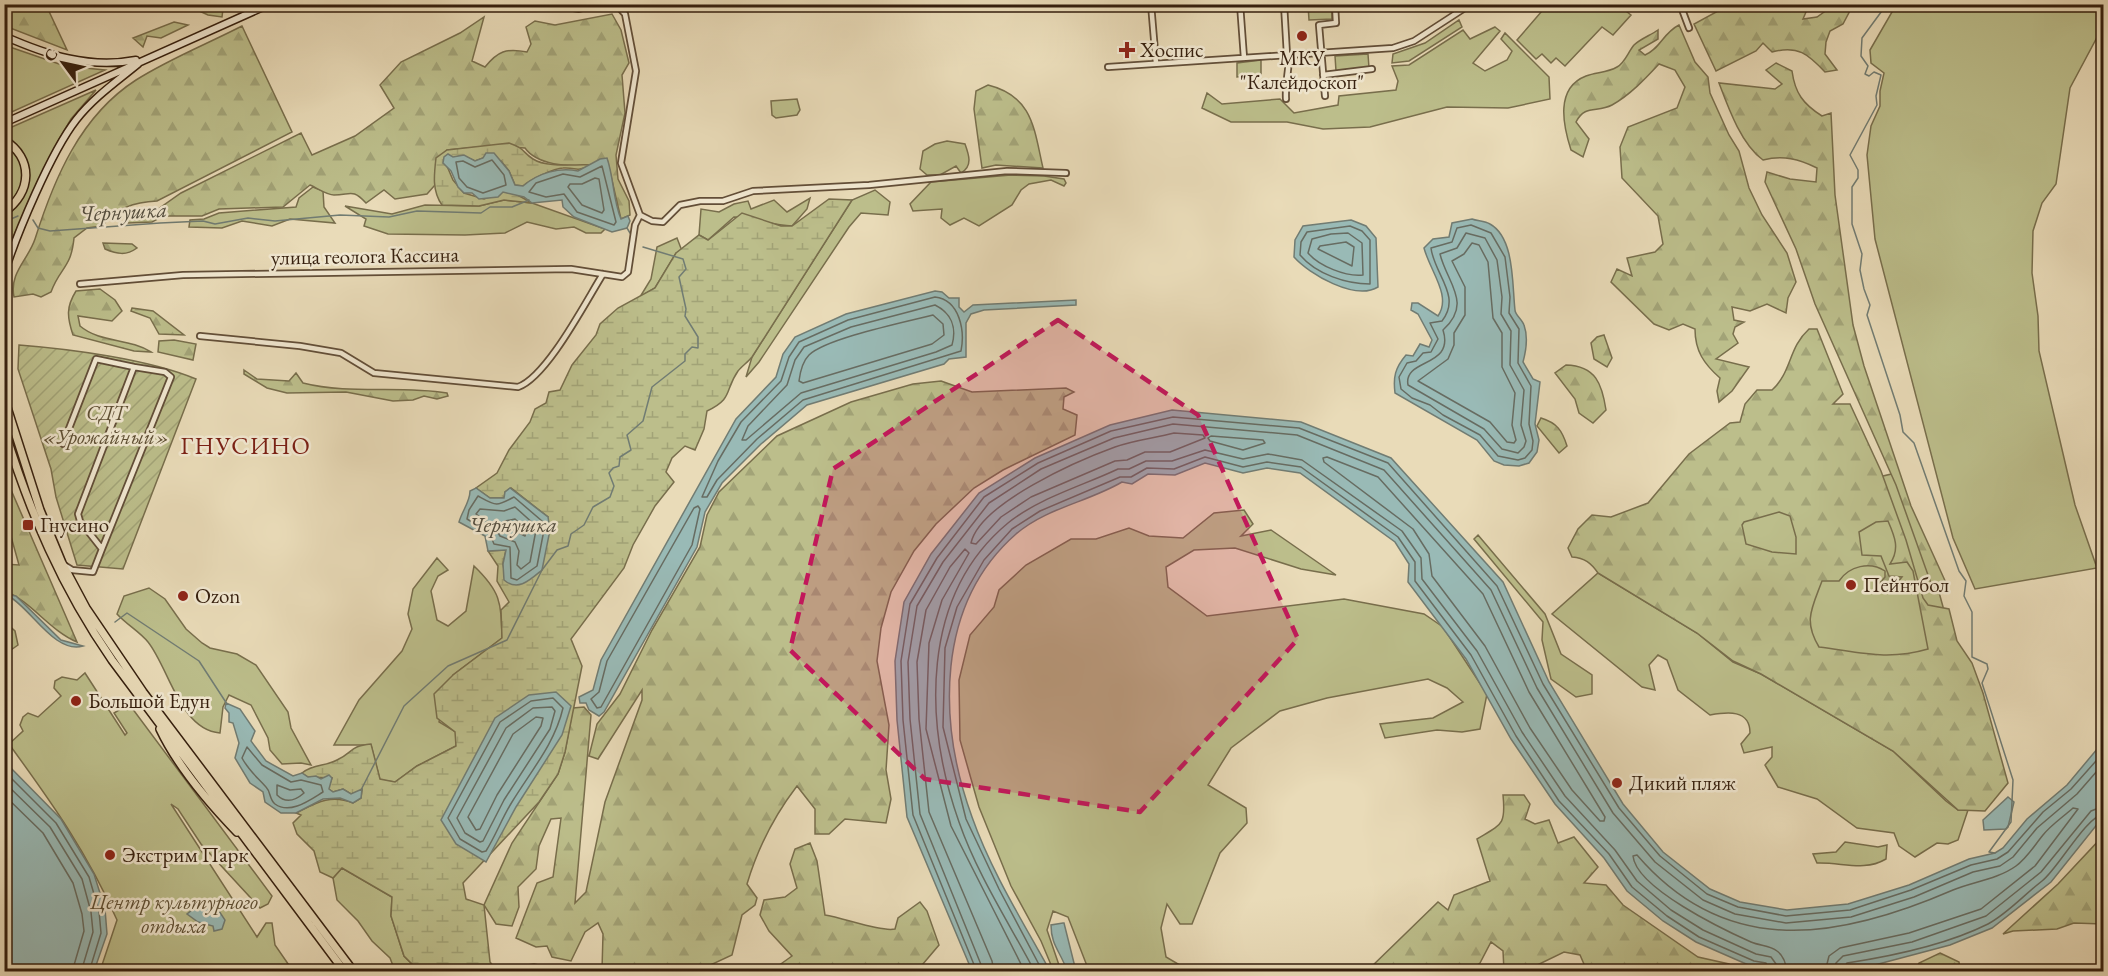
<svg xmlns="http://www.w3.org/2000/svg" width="2108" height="976" font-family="'EB Garamond',serif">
<defs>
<pattern id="forest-firs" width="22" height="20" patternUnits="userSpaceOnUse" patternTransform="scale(1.5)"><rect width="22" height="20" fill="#bcbe8b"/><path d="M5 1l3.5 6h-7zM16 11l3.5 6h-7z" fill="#a2a377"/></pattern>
<pattern id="wetland-marsh" width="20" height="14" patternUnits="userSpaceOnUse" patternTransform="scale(1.5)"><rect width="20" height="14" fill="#bcbe8b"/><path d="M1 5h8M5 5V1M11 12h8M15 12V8" fill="none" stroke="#a2a377"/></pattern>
<pattern id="garden-furrows" width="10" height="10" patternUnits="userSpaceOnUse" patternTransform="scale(1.5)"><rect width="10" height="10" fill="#bcbe8b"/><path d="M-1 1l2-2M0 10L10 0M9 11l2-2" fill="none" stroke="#a2a377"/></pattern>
</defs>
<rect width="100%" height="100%" fill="#e9dbb8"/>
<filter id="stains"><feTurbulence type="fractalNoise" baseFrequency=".00333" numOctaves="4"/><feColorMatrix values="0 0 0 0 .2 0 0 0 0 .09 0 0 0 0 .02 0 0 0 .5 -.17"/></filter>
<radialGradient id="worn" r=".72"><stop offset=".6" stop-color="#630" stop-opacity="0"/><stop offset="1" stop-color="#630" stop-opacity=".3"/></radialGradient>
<!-- green -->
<path fill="#bcbe8b" stroke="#786e4c" stroke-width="1.5" d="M1548,4L1618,5L1631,15L1613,35L1602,27L1565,66L1556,58L1551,63L1542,54L1536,59L1517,40Z
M1308,5H1332V19L1309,20Z
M1896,5H2103V26L2070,88L2056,184L2042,203L2033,231L2032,273L2038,316L2039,351L2075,505L2097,568L1975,589L1953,538L1875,239L1867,155L1871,126L1880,106V91L1884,73L1871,63L1870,50Z
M1459,20L1462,27L1409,61L1392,63L1393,54L1425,43Z
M1495,27L1500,31L1473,63L1485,71L1507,60L1512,51L1501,39L1505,33L1549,77L1550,99L1508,108L1447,107L1370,127L1323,129L1287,122H1231L1202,108L1207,93L1222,104L1280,99L1294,113L1338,105L1339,96L1396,90L1398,81L1392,66L1409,65L1463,30L1470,39Z
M4,45L65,66L105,70L5,115L10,91L5,67Z
M1368,54L1369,68L1336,71L1335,56Z
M1261,60V75L1237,77V63Z
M96,90L71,119L58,141L5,254V216C35,196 38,156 5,138V130Z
M797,99L800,110L797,115L776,118L772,115L771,101Z
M947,141L965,144C969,155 973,166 961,173L956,166L940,175H927L920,169L923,151L935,144Z
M5,143C31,167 27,184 5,209Z
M1011,175L1044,176L1064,179L1066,183L1064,186L1051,180L1029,184L1021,190L1012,205L979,226L964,218L950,225L941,218L942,209L913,211L910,204L931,182Z
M313,187L323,191L324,207L335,223L290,219L272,226L242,221L222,228L189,227L190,220L204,219L219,213L296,207L299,198Z
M875,190L890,202L888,215L861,213L849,227L759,362L746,377L752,357L852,200Z
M810,198L807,209L792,226C772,226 755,217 734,217L708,240L699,235L701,209L719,212L734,204L748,201L751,209L774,200L787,212Z
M504,200L532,203L605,229L601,233H586L574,227L556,229L527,222L505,233L465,235L388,234L364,226L366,219L345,206L392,214L425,205L479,206Z
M677,238L682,251L676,253L655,288L640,297L651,279L657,247Z
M1896,473L1931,563L1977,731L1817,656L1739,549L1733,511Z
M1244,510L1253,524L1241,536L1271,530L1336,575L1301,569L1235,548L1194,550L1166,567L1168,587L1207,616L1344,599L1424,614L1443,627L1487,694L1480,729L1462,732L1437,730L1385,738L1380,724L1433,718L1463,702L1447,688L1428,679L1327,698L1280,711L1231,748L1208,785L1246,808L1247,823L1220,853L1192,924H1180L1167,904L1161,928L1166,957L1190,971H1089L1068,917L1053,911L1047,930L1061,971L1054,972L1041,941L1011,886L979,807L960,740L959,680L970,635L994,607L999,590L1026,565L1071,539H1096L1129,528L1149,536L1183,538L1214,513Z
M1478,535L1545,614L1561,654L1592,675V694L1576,697L1551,679L1542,640L1543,622L1474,539Z
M437,558L448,570L438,576L431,591L437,620L448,626L466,611L474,566C501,592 501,602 502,638L453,675L439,722L456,732V746L417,766L395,782L380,780L371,745H334L359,700L402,651L412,629L408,614L413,589Z
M1598,573L1697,633L1733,662L1761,674L1893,751L1946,801L1958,810H1968L1958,840L1948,844L1937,843L1915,857L1899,846L1894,833L1857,828L1817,799L1778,787L1765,765L1772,757V747L1744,753L1741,744L1750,733C1750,709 1727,712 1710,715L1678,690L1667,660L1658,655L1649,665L1655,690L1642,687L1552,614Z
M149,588L165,599L186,629L202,643L210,648L237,654L256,665L288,712L291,728L311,765L301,763L282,764L270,750L268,738L251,705L229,695L223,707L220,733C180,730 169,668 148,642C140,632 126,624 117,614L124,596Z
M5,622L15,631L18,645L5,654Z
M85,673L125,735L127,733L114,713L129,704L272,896L268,904L260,908L201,844L178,809L171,804L257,937L266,923H272L275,945L293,971H100L117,920C87,852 52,803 9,744L23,731L20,725L23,717L28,713L38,717L61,696L54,688L55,681L62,677L77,680Z
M1845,842L1878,847L1887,845L1886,859C1864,872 1842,862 1817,863L1813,854L1836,852Z
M342,868L392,897L391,916L404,956L419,971H395L390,958L372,941L358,921L337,900L333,878Z"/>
<!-- forest -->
<path fill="url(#forest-firs)" stroke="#786e4c" stroke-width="1.5" fill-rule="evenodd" d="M202,4L216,5L223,9L222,17L208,15L197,10Z
M4,5H46L67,50L5,26Z
M1729,5H1809L1803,19L1817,17L1834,5H1853L1843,24L1830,31L1826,42L1825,54L1837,70L1825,72C1808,54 1798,45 1772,52L1763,43L1756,51L1716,71L1694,24Z
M612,14L621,30L629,63L622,75L625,113L616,155L618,179L629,201L630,215L621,219L607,159C599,159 596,164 589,165C568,167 537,165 525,148L491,146L447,150L435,171V185L427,194L395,199L384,190L366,203C352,188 351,195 334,195C327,195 317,188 310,185L283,207L219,209L202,216H163L152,222L128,223L126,216L151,214L181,193L301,133L312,155L355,136L394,108L380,85L401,62L460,33L484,17L472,61L485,67C498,51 506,48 527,52L531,44L526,27L535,21L555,25Z
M174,22L188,25L161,38L147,36L143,47L133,38Z
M1679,25L1695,62L1708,77L1710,93L1729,135L1739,151L1749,188L1762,215L1787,253L1796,282L1788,298L1786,313L1767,304L1750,311L1732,307L1734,320L1744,322L1735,327L1733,334L1738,343L1716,359L1749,367L1732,391L1719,402L1717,391L1720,378C1704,364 1695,351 1695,329L1683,324L1669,330L1654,324L1611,282L1617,269L1632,276L1627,258L1655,252L1663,244L1658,216L1622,178L1620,147L1628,127L1677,108L1685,87L1675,70L1659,64C1645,79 1630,95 1612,105C1597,113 1585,104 1576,122L1589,139L1583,157L1571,150C1563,125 1555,88 1586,76C1596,72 1607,73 1617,67C1625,63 1628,52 1634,45C1640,39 1651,35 1658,30V39L1639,50L1645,55C1660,49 1663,33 1679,25Z
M242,26L292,132L157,201C134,202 116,208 102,226L87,228L74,238C71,269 60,267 51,292L41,297L33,294L14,297C9,273 28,260 35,239C54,179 80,116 136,80C169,59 207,44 242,26Z
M1776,63L1792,71C1795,93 1803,104 1822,116L1831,113L1835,195L1853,325L1864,366L1911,506L1947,585L1940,593L1933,589L1896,485L1815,304L1796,249L1765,182L1767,172L1790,179L1816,182L1817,168C1799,159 1783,155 1763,160C1741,144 1728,107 1719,83L1775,89L1782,84L1766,70Z
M988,85C1033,96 1034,129 1043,168L996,165L982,168L974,109L976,91Z
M103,243L132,244L137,248C126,256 117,254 105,249Z
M100,289L115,300L122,311L112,321L78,316L80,326C100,343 129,338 151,352L134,351L73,335C67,317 66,307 76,291Z
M132,308L153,311L184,335L159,334L150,318L131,311Z
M1809,329H1817L1843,394L1833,404H1850L1881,471L1906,540L1923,598L1928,605L1949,609L1957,641L1972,663L1983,693L2008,783L1985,811L1958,810L1893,751L1761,674L1733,661L1697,633L1598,573C1591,563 1585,558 1572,557L1568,548L1578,529L1592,515L1611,517L1648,503L1689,454L1730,423L1740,422L1745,404L1757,390H1772C1792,372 1788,348 1809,329ZM1779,512L1790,516L1796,537V554L1772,552L1746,544L1742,525L1744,522ZM1888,521C1895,537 1900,549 1890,564L1907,562L1913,571L1928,649C1887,661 1859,652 1819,647C1803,621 1812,608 1822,581H1839C1849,566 1870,561 1885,571V577L1880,583L1893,588L1902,577L1889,576L1881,556L1862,555L1859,532L1876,522Z
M1604,335L1612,358L1607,367L1594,359L1591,343L1597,337Z
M174,340L196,344L193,360L158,352L159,341Z
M1566,365C1596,366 1602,384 1606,410L1593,423L1579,413L1575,399L1555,373Z
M244,370L257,379L289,381L296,373L303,383C350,395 400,385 447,393L448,396L437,399L424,396L413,400L393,401L346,392L287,393L267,388L244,374Z
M941,381L972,392L1066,388L1074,392L1064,397L1063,409L1077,415L1075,435L1003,470L974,488L936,524L914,551L891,592L881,628L877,661L889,725L886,770L891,799L886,823L845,819L829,834H815V809L797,786C774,816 758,847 747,884L757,898L755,905L742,915L732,955L706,967L704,971L602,970L603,934L598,923L585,932L571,961L552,957L547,946L536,947L516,938L537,883L553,877L561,818L551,819L539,846L536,869L518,887L519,907L512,926L496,924L484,905L512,843L558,774L565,752L573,708L584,707L591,715L575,903L586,892L605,802L642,700V690L598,759L589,756L597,724L620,694L652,630L700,547L707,515L719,492L777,436L851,402L913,384Z
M1541,418C1557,423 1562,430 1567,446L1559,453L1537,426Z
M5,476L77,642C49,630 32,602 5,591L4,564L19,565L5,515Z
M1503,795H1524L1530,804L1525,819L1535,824L1549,820L1558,843L1574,837L1598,867L1584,883L1606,885L1623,905L1698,957L1729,964L1733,971H1587L1580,955L1564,952L1525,971H1504L1503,951L1491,942L1480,963L1469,971H1367L1438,902L1448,910L1454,895L1490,881L1477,839C1502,824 1506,825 1503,795Z
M2103,836V924L2074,923L2057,929L2013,931L2003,934L2058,884Z
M810,843L817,861L825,915C844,918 881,932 895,929L898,918L920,902L927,911L939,945L917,971H771L792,956L769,931L760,915L764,900L785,897L797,888L790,864L795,849Z
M1940,953L1959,962L1960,971H1914L1919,963Z
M534,964L568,971H511L513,967Z"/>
<!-- wetland -->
<path fill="url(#wetland-marsh)" stroke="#786e4c" stroke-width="1.5" d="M509,143C526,149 522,152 533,159C547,168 575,164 591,165C574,173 578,167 563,168C554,168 530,180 523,186L515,185L509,171L501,161L483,158L475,161C462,154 456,153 447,166L453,180L464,193L484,199L503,192L514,193L532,203L504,200L479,206L442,205C432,191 434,175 436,158L447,150Z
M829,199L852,200L752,357C748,362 742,366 738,371C724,391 734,398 707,411L704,429L695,450L685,446L672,458L666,472L674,482L655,506L633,545L624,568L571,639L582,666L565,752L558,774L539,802L463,883L466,899L484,905L490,962L497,971H419L404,956L391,916L392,897L342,868L333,878L320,872L314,851L297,834L293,823L301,815L296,813C316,803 330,794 353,803L361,798L362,790L351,794L343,789L333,792L328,789L332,778L308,777L302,773C314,763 325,767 337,760C354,752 349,746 371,744L380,779L395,782L417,766L456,746L455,732L437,718L434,694L453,675L502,638L501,610L509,602L497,581L498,566L488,551L506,550L503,564L505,575L548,517L511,488L505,492L504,498H490L476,488L497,473L509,450L530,422L535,409L546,403L549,392L560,390L572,365L596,335L600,324L618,308L655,288L676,253L699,235L708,240L742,213L781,226H792Z"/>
<!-- garden -->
<path fill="url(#garden-furrows)" stroke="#786e4c" stroke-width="1.5" d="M19,345C70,349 148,359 196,379L123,569L77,565L56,497L51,469L18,369Z"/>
<!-- water -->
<path fill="#99bab6" stroke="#717c73" stroke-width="1.5" d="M486,153H494L509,171L515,185L523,186C538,173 559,167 578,171L600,159L607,158C614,178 613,201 621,219L628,216L630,221L627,228L612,232L574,217L563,207L562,200L532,203L524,197L503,192L498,197L479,199L472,193H464L458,187L451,171L443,163L444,157L448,154L453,157L464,155L475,161L483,158Z
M1472,219C1477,221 1485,221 1490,224C1515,238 1512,285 1515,310C1515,315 1522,319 1524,325C1528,336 1526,351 1523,362L1533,379L1540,382L1535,424L1539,440L1537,452L1529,463L1519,466L1504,465L1494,461L1477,440L1395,393C1393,377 1395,368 1406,355L1413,356L1420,344L1429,347L1432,340L1418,314L1411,310L1412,303H1418L1438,316C1452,296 1430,271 1424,248L1433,239L1449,237L1452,223Z
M1351,220L1366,226L1376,238L1378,287C1355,301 1309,274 1294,257L1295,240L1303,226Z
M935,291L942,292L949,298H959V307L964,312L973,305L1076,300V305L984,310L971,314L966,323V357L949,359L944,364L807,405L761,444L722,483L705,512L697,547L604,712L599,716L589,710L586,703H580L579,697L593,690L601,660L736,419L776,377L783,354L795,337L846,314Z
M1172,410L1301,422L1391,458L1503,582L1549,682L1623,804L1663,852L1710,889L1740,902L1787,910L1848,904L1909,885L1969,859L1995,853L2003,848L2027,819L2067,785L2103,742V817L2051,882L1992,928L1950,945L1871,966L1825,972H1787L1753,967L1696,942L1663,921L1627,891L1604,858L1555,804L1511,739L1466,659L1408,582L1409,564L1395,542L1300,473L1267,468L1243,473L1205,463L1175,475L1148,474L1132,484L1122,482C1088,502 1046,508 1016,534C935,605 938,723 972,817C991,871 1023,922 1050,971H972L907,817L897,720L895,661L904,602L931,554L979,493L1035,458L1110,425Z
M476,488L490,498H504L505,492L510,488L548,517L550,530L542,570C530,580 518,592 504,580L503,564L506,550L488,551L485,536L459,522C462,511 470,502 470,491Z
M4,594L16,596L61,640L83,646C55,654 32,610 10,597L5,599Z
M556,692L571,706L562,735L516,807L486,862L456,844L441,820L495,718L529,695Z
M226,703L240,709L255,731L251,741L266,761L293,776L302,773L308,777L316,776L321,779L329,775L332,778L329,789L333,792L343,789L351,794L362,789L361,798L353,803L340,798L323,799L296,813H281L265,802L263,792L250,783L235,758L239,743L233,723L229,722V713L225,708Z
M5,762L61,819L94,874L105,909L107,934L94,971H5Z
M2008,797L2014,802L2008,827L2006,829L1984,830L1983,820Z
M215,905L225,920L222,929L214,931L213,926L198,922L187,914L196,907Z
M1063,923H1064L1076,971H1067C1061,952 1051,946 1051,925Z"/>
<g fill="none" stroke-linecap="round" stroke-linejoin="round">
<!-- shore -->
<path stroke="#676c62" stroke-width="1.5" d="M492,160L504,175L506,185L483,193L467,187L459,178L456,162L463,161L475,167Z
M602,166L616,222L614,225L577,212L564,194L546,197L529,192L536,183L563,174L580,177Z
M595,178L599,179L604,210L602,213L582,205L568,187L570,184H582Z
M1471,225L1491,233L1505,257L1510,297L1509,313L1519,329L1518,363L1531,386L1529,424L1533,441L1532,450L1525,458L1518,460L1498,456L1480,435L1443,415L1430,405L1412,398L1401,389L1399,377L1407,363L1416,361L1423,353L1431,352L1438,339L1430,323L1442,321C1462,296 1434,274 1431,248L1452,242L1457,228Z
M1350,226L1362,231L1370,240V284C1346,284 1316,274 1300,255L1301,242L1307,232Z
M1466,233L1485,238L1497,260L1502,297L1501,314L1511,331L1510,365L1524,390L1521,425L1526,441L1524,447L1518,453L1502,449L1484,429L1408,385C1403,358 1455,368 1443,330C1473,303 1447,283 1440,254L1457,248Z
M1331,234L1348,233L1362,243L1363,275C1346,277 1319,266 1308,253L1312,239Z
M1346,242L1354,247L1352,266L1318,249L1320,246Z
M1472,243L1479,245L1488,262L1493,318L1502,333V367L1515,393L1512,425L1516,440L1514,443L1507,442L1490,422L1418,381L1448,359L1454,345V333L1465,315V287L1452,261L1464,254Z
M935,297C960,300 965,331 961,351L803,400L757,439L717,480L707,497H702L718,461L741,422L781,381L789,357L799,342L848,320Z
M935,305C951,313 957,327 952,345L936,352L801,393L746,440H742L748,426L787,385L795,360L804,347L851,327Z
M933,315L943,324L944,335L932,344L803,383L799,381C800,373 803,361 809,355C827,338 906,322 933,315Z
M1174,433L1203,435L1205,438L1170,452H1145L1127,460L1115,461L1031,497L1001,517L976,544L971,543C980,503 1079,460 1115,447C1134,440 1155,438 1174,433Z
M1211,436L1263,440L1265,443L1243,450L1210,441L1208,438Z
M1327,457L1378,477L1483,594L1529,692L1605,817L1604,821H1600L1572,790L1530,728L1485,646L1432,576L1429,554L1413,529L1324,462L1323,458Z
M478,496C496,506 496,507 514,497L542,521L544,530L537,566L517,580L511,578L510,547L494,544L489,532L467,519L469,510Z
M698,506L700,509L692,545L601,707L597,708L591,699L599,692L607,661L694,508Z
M515,507L535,525L536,530L530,562L521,569L517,565L519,551L515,542L500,536L494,526L476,514L480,509L504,511Z
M515,519L527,530L525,536L505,526V521Z
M553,698L563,708C555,743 531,771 512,802C502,818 496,835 486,851L482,852L460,839L448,818L500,722L531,701Z
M552,707L555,711L550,729L504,800L483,841L480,842L465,833L457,818L506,728L533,708Z
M536,717L543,718L541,726L497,795L480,829L476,830L468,817L513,734Z
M247,747L262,765L291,782L301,780L321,785L323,792C310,800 290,815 275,804C269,799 271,792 266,787C257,777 249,771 242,758Z
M4,771L56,823L89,877L99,911L101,933L89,972
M4,782L50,827L82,879L91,912L93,932L81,972
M277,785L290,790L301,789L304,793C296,800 286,804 277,795Z
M4,795L43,833L73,883L82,914L84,931L72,972
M977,972L913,815L903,720L901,661L910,604L937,558L984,497L1038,463L1111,431L1173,417L1299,428L1388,463L1497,586L1543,684L1619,808L1660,856L1707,894L1738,907L1786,916L1850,910L1911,890L1971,865L1997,859L2008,852L2043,812L2071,789L2104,752
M984,972L920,814L910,719L908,662L917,606L943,562L989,503L1041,469L1114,438L1173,424L1297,435L1384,470L1491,590L1537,688L1613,813L1655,862L1703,900L1735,914L1786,923L1851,917L1914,897L1973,872L2000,866L2013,857L2037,828L2077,794L2104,763
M994,972L992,961L929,812L919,719L917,662L926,610L950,567L965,549L969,553L942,600L929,643L926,729L951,826L1025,972
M1035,972C1009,923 977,874 959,822C924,723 920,596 1008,523C1039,498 1082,486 1118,469H1129L1146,461H1172L1205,450L1243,459L1268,454L1302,460L1402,531L1421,558L1422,579L1477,651L1522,732L1565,796L1615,850L1637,881L1671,910L1703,930L1756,954L1771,957L1776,964L1778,972
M1043,972L999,889L966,819L943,727L945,648L957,607L984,560L1012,529L1040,511L1120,477H1131L1147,468L1174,469L1205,457L1243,467L1267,462L1301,467L1398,537L1415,562V581L1471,655L1516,736L1559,801L1609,854L1632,887L1667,916L1699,937L1754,961L1766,963L1770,972
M1787,972C1786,963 1784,956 1777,951C1770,945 1760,946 1751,942C1724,930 1636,888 1633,856L1637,855C1727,960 1840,939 1953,890C1973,882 1998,879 2016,866C2027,858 2034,846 2043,835C2051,825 2063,817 2073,808L2078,809L2035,866L1981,909L1909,933L1840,948L1829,956L1825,972
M1834,972L1836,963L1843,956L1912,942L1986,916L2041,872L2091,811L2104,806
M1841,972L1847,963C1893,956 1946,945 1988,924C2007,914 2025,894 2042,881C2058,869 2086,816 2104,814"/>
<!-- stream -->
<path stroke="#717c73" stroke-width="1.5" d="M1887,4L1862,38L1861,56L1868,66L1865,74L1869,76L1874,72L1881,75L1876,96L1877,105L1850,155L1858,170V178L1852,187V224L1862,254L1860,270L1864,289L1870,305L1867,315L1900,415L1903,432L1914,443L1959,571L1966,581L1964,596L1972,612V657L1987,664L1988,669L1982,683L2013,780L2011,822L1989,852L1995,853
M33,220L38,228L50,231L160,223L203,221L215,224L248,218L275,221L340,215L389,217L417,211L481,213L490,207H512L529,200
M4,222L18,216
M627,228L630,233
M115,622L127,613L199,661L227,704
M361,790L404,706L448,666L507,640L542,570L557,550L568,546L571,534L584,525L593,507L610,497L614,486L609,473L613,468L619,466L620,457L631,450L627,435L643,421L652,387L685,361V354L692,347L698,348V337L685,316L686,309L679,277L686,269L683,259L643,247"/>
<!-- minor casing -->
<g stroke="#624e38" stroke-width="8">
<path id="minor" d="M550,4L579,9L598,4
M616,4L625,14L636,71L621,163L640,215
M1151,4L1156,63
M1240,4L1244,58
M1284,4L1287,55
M1680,4L1689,28
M1108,67L1393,48L1414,41L1471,4
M1323,75L1372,69
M1325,96L1319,25L1336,23L1335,4
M1286,99C1285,83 1289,71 1289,55
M80,284L183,275L571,269L622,277L628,272L635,225L640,215L652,221L663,222L680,205L700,201H723L753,191L869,185L1007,171L1066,173
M200,336L300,346L341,353L374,373L518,387C547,377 586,301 603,274
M63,444L96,359L134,367L78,514L80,521L102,549L93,572L72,570L64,565
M102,549L171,377L165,372L134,367"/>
</g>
<!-- secondary casing -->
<g stroke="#351f0e" stroke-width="9">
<path id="secondary" d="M4,36C47,55 89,69 136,60
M4,123L270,4
M4,274C17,233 51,152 76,120C93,98 116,82 138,64"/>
</g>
<!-- trunk casing -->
<g stroke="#351f0e" stroke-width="10">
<path id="trunk" d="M4,140C34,158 32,193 4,212
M4,398L40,510L62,563L86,608L143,692L354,972
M4,429C30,513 62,588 112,660L345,972
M160,729C178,767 208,802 237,832"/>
</g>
<!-- minor -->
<use href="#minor" stroke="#f1e8d1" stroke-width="4.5"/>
<!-- secondary -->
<use href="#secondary" stroke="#f1e8d1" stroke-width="6"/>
<!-- trunk -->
<use href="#trunk" stroke="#e9dbb8" stroke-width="7"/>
</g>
<!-- marked area -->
<path fill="#c2185b" fill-opacity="0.2" stroke="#c2185b" stroke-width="4.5" stroke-dasharray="12 8" stroke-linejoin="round" d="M1058,320L1198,415L1298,639L1140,812L925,779L790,650L833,469Z"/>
<!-- markers -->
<g fill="#8f2418" stroke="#f1e8d1" stroke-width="2">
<circle cx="1302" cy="36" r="6"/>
<path d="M1124 41h6v6h6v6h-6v6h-6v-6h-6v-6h6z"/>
<rect x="22" y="519" width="12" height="12" rx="3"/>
<circle cx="1851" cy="585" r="6"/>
<circle cx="183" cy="596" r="6"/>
<circle cx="76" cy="701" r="6"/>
<circle cx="1617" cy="783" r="6"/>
<circle cx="110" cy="855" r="6"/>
</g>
<g text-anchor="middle" stroke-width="5" stroke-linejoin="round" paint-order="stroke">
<!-- poi labels -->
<g font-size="21" fill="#351f0e" stroke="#f1e8d1" text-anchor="start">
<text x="1140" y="57">Хоспис</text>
<text x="1302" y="65" text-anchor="middle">МКУ<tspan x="1302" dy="24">"Калейдоскоп"</tspan></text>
<text x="40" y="532">Гнусино</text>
<text x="1863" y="592">Пейнтбол</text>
<text x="195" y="603">Ozon</text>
<text x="88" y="708">Большой Едун</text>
<text x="1629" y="790">Дикий пляж</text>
<text x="122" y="862">Экстрим Парк</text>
</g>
<!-- street labels -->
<g font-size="21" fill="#351f0e" stroke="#f1e8d1">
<text transform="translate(365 256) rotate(-1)" y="7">улица геолога Кассина</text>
</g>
<!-- park labels -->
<g font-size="21" font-style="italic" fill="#5e4f34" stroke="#f1e8d1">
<text x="106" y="420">СДТ<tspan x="106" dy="24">«Урожайный»</tspan></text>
<text x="174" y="909">Центр культурного<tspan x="174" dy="24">отдыха</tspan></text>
</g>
<!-- water labels -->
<g font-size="22" font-style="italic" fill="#534e40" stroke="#f1e8d1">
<text transform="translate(123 211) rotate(-3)" y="8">Чернушка</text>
<text x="513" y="532">Чернушка</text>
</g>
<!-- quarter labels -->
<g font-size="24" letter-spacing="1.5" fill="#7a1f14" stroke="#f1e8d1">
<text x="246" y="454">ГНУСИНО</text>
</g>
</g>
<!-- margin -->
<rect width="2108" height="976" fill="none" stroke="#e9dbb8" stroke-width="24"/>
<rect x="6" y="6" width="2096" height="964" fill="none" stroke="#351f0e" stroke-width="3"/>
<rect x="12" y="12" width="2084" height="952" fill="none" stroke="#351f0e" stroke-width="1.5"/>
<!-- north arrow -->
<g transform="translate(63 63) rotate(303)" stroke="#f1e8d1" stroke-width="4.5" paint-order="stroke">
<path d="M0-4.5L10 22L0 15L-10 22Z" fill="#351f0e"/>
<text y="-9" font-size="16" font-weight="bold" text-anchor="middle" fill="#351f0e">С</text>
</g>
<rect width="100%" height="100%" filter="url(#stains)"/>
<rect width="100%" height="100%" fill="url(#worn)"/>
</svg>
